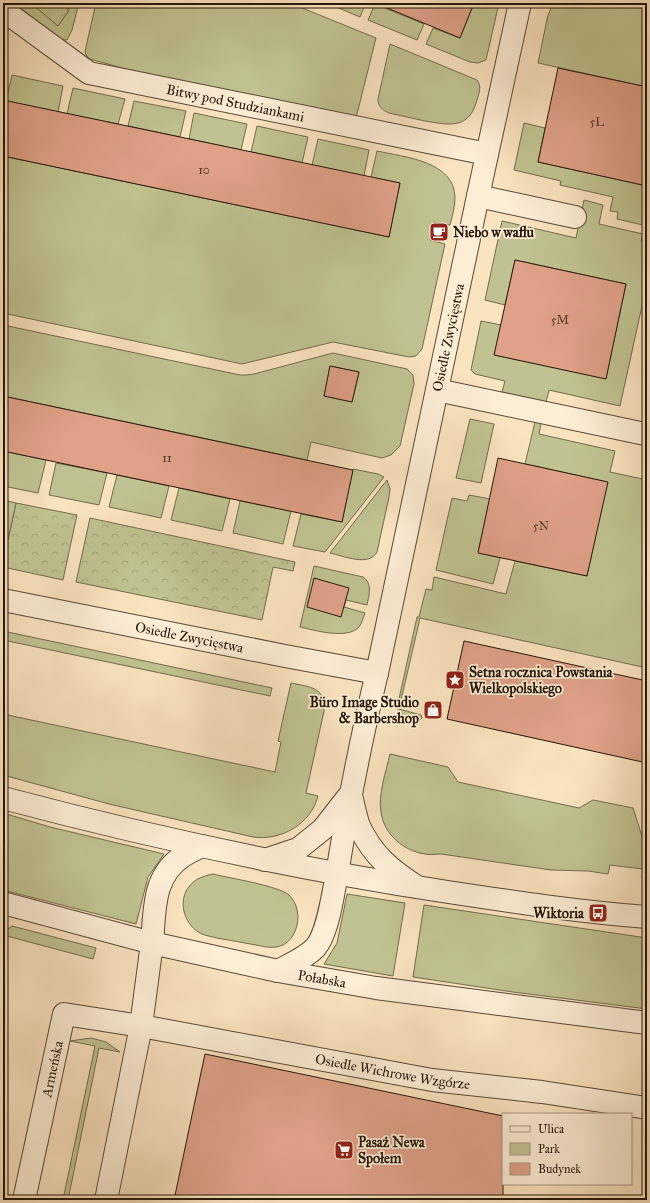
<svg xmlns="http://www.w3.org/2000/svg" width="650" height="1203" font-family="'IM FELL Great Primer',serif">
<defs>
<pattern id="forest-crowns" width="20" height="18" patternUnits="userSpaceOnUse"><rect width="20" height="18" fill="#c0c391"/><path d="M2 6a3 3 0 1 1 6 0M12 15a3 3 0 1 1 6 0" fill="none" stroke="#a5a77c"/></pattern>
<pattern id="park-tufts" width="24" height="20" patternUnits="userSpaceOnUse"><rect width="24" height="20" fill="#c0c391"/><path d="M3 7l-1-3M5 7V3M7 7l1-3M15 17l-1-3M17 17v-4M19 17l1-3" fill="none" stroke="#a5a77c"/></pattern>
</defs>
<rect width="100%" height="100%" fill="#fae3bf"/>
<filter id="stains"><feTurbulence type="fractalNoise" baseFrequency=".005" numOctaves="4"/><feColorMatrix values="0 0 0 0 .2 0 0 0 0 .09 0 0 0 0 .02 0 0 0 .5 -.17"/></filter>
<radialGradient id="worn" r=".72"><stop offset=".6" stop-color="#630" stop-opacity="0"/><stop offset="1" stop-color="#630" stop-opacity=".3"/></radialGradient>
<!-- green -->
<path fill="#c0c391" stroke="#726c4d" fill-rule="evenodd" d="M12,3H31L58,26L68,12L67,3H79L72,30L67,40H59L55,37Z
M96,3H290L376,38L356,118L133,71L90,59L86,55L85,51Z
M327,3H366L360,17Z
M474,3H499L486,60L478,63L470,62L426,44L433,28L460,38Z
M555,3H619L647,5V87L538,63L548,15L551,8Z
M375,4L424,24L417,40L368,20Z
M390,44L477,80C482,86 479,93 477,100C469,130 449,125 425,121C413,118 401,116 389,113C382,110 378,106 378,99Z
M12,75L63,86L58,112L6,101Z
M73,88L125,99L118,124L67,114Z
M134,101L186,111L180,137L128,126Z
M194,113L247,124L241,150L189,139Z
M524,123L545,128L538,162L647,186V226L617,219L618,212L610,211L613,197L560,185L561,181L514,170Z
M257,126L308,137L302,163L251,152Z
M318,139L369,150L364,176L312,165Z
M377,151C404,157 455,161 455,198C455,207 452,217 450,225L434,222L430,240L445,244L422,349L416,356L409,357L333,342L242,364L3,313V156L389,237L400,183L371,177Z
M584,200L603,205L599,224L643,234L641,241L647,242V283L620,406L549,390L546,402L502,392L505,381L475,374L471,370L481,321L501,325L495,355L606,378L626,284L515,260L505,305L485,300L502,221L576,238Z
M3,325L240,375H246L254,374L333,353L407,369L413,375L414,384L400,446L391,455L382,458L311,442L307,460L3,396ZM330,366L359,372L352,402L324,396Z
M470,419L494,424L481,483L456,478Z
M535,422L541,423L539,434L615,451L610,472L647,480V668L420,618L399,709L421,715L422,718L419,721C410,721 402,715 397,708L417,617H419L426,589L432,590L434,577L506,594L515,561L587,576L607,482L525,464Z
M3,451L46,460L38,493L3,486Z
M56,463L107,473L99,505L49,495Z
M353,469L378,474L384,477L325,552L293,546L301,514L342,522Z
M117,475L169,486L161,518L109,507Z
M387,480L390,489L389,497L377,552C369,567 344,556 330,553Z
M179,488L230,499L222,531L171,520Z
M469,495L490,499L478,552L500,558L493,584L436,570L452,498L467,501Z
M240,501L291,511L283,544L233,533Z
M314,566L363,577C373,584 369,595 367,605L346,600L344,607L365,613C363,618 362,623 359,627C347,640 314,630 300,627Z
M3,631L272,688L270,696L3,640Z
M291,683C310,687 326,687 324,711L306,793L318,796C311,824 281,841 253,837L109,804L3,775V714L275,772L281,742L278,741Z
M390,754L448,767L458,782L579,808L593,800L633,808L647,852V879L642,878L643,869L610,865L608,874L588,871L551,870L441,854C436,854 430,855 425,854C404,851 384,835 381,812C378,795 386,771 390,754Z
M3,813L50,827L164,854L148,877L136,924L3,890Z
M213,874C229,878 279,886 289,895C303,908 300,936 283,945C274,949 265,947 256,945C243,943 230,940 217,938C213,937 207,936 202,934C186,927 177,904 188,888C194,879 203,876 213,874Z
M347,894L405,903L393,976L324,964L337,943Z
M424,905L647,938V1009L513,992L413,977Z
M12,926L96,948L93,959L3,935V933Z
M91,1038L106,1042L120,1052L99,1048L68,1200H63L95,1046L70,1041Z"/>
<!-- forest -->
<path fill="url(#forest-crowns)" stroke="#726c4d" d="M16,503L77,515L63,580L3,567V539L8,540Z
M90,518L295,562L293,571L273,567L262,620L76,582Z"/>
<!-- park -->
<path fill="url(#park-tufts)" stroke="#726c4d" d="M31,3H67L68,12L58,26Z
M3,500L16,503L8,540L3,539Z"/>
<!-- building -->
<path fill="#dfa188" stroke="#241609" d="M375,3H474L460,38Z
M558,68L647,87V186L538,162Z
M3,100L400,183L389,237L3,156Z
M515,260L626,284L606,379L494,355Z
M330,366L359,372L352,402L324,396Z
M3,396L353,470L342,522L3,451Z
M498,458L608,482L587,576L478,553Z
M314,578L349,588L341,617L307,607Z
M464,641L647,681V763L447,719Z
M205,1054L503,1116V1200H174Z"/>
<g fill="none" stroke-linecap="round" stroke-linejoin="round">
<!-- minor casing -->
<g stroke="#5a4936" stroke-width="24">
<g id="minor">
<path id="s1" d="M3,10L89,73L487,154"/>
<path d="M478,196L575,217"/>
<path d="M437,390L645,434"/>
<path id="s2" d="M3,600L285,656L377,673"/>
<path d="M352,799C354,808 356,818 359,826C373,856 391,870 417,887"/>
<path d="M265,860L298,849L323,829L348,797"/>
<path id="s3" d="M337,874C348,806 361,739 377,673L478,196L520,3"/>
<path id="s4" d="M24,1200L64,1014L141,1026L432,1080L542,1092L647,1108"/>
<path d="M106,1200L141,1026L152,943"/>
</g>
</g>
<!-- tertiary casing -->
<g stroke="#5a4936" stroke-width="24">
<g id="tertiary">
<path d="M3,798C150,837 298,869 448,892C514,902 580,912 647,917"/>
<path id="s5" d="M3,903L152,943L278,971L376,988L647,1023"/>
<path d="M152,943C155,911 152,876 183,856C189,852 196,849 202,846"/>
<path d="M278,971C291,964 305,958 315,948C328,934 333,893 337,874"/>
</g>
</g>
<!-- minor -->
<use href="#minor" stroke="#fcedd5" stroke-width="22"/>
<!-- tertiary -->
<use href="#tertiary" stroke="#fcedd5" stroke-width="22"/>
</g>
<!-- icons -->
<defs>
<g id="cafe-square" transform="scale(1)"><rect x="-9" y="-9" width="18" height="18" rx="4" fill="#8f2418" stroke="#fcedd5"/><path d="M-5.5-4.5H6V0H3Q3 3.5 0 3.5H-2.5Q-5.5 3.5-5.5 0ZM3-3.2v2h1.7v-2ZM-6 4.5H4V6H-6Z" fill="#fff"/></g>
<g id="sight-square" transform="scale(1)"><rect x="-9" y="-9" width="18" height="18" rx="4" fill="#8f2418" stroke="#fcedd5"/><path d="M0-6L1.8-2.2L6-1.7L2.9 1.2L3.7 5.4L0 3.3L-3.7 5.4L-2.9 1.2L-6-1.7L-1.8-2.2Z" fill="#fff"/></g>
<g id="shop-square" transform="scale(1)"><rect x="-9" y="-9" width="18" height="18" rx="4" fill="#8f2418" stroke="#fcedd5"/><path d="M-5-2.5h2.3a2.7 3.5 0 0 1 5.4 0H5L5.5 6h-11ZM-1.5-2.5h3a1.5 2.3 0 0 0-3 0Z" fill="#fff"/></g>
<g id="bus-square" transform="scale(1)"><rect x="-9" y="-9" width="18" height="18" rx="4" fill="#8f2418" stroke="#fcedd5"/><path d="M-5-6H5V4H4V6H2V4H-2V6H-4V4H-5ZM-3.5-4V0h7V-4ZM-3.5 1.2v1.5H-2V1.2ZM2 1.2v1.5H3.5V1.2Z" fill="#fff"/></g>
<g id="supermarket-square" transform="scale(1)"><rect x="-9" y="-9" width="18" height="18" rx="4" fill="#8f2418" stroke="#fcedd5"/><path d="M-6-5.5h2.5l.6 2H6L4.5 2H-2.5L-4.4-4H-6ZM-1.5 3.2a1.3 1.3 0 1 0 .1 0ZM3 3.2a1.3 1.3 0 1 0 .1 0Z" fill="#fff"/></g>
</defs>
<g fill-rule="evenodd">
<use href="#cafe-square" x="439" y="232"/>
<use href="#sight-square" x="455" y="680"/>
<use href="#shop-square" x="433" y="710"/>
<use href="#bus-square" x="598" y="913"/>
<use href="#supermarket-square" x="344" y="1150"/>
</g>
<g text-anchor="middle" stroke-width="3.5" stroke-linejoin="round" paint-order="stroke">
<!-- number labels -->
<g font-size="12" fill="#533929">
<text x="597" y="126">5L</text>
<text x="204" y="174">10</text>
<text x="560" y="324">5M</text>
<text x="167" y="462">11</text>
<text x="541" y="530">5N</text>
</g>
<!-- street labels -->
<g font-size="14" fill="#241609" stroke="#fcedd5">
<text dy="5" stroke="none"><textPath href="#s1" startOffset="256">Bitwy pod Studziankami</textPath></text>
<text dy="5" stroke="none"><textPath href="#s3" startOffset="548">Osiedle Zwycięstwa</textPath></text>
<text dy="5" stroke="none"><textPath href="#s2" startOffset="190">Osiedle Zwycięstwa</textPath></text>
<text dy="5" stroke="none"><textPath href="#s5" startOffset="328">Połabska</textPath></text>
<text dy="5" stroke="none"><textPath href="#s4" startOffset="134">Armeńska</textPath></text>
<text dy="5" stroke="none"><textPath href="#s4" startOffset="524">Osiedle Wichrowe Wzgórze</textPath></text>
</g>
<!-- poi labels -->
<g font-size="14" font-weight="bold" fill="#241609" stroke="#fcedd5" text-anchor="start">
<text x="453" y="237">Niebo w waflu</text>
<text x="469" y="677">Setna rocznica Powstania<tspan x="469" dy="16">Wielkopolskiego</tspan></text>
<text x="419" y="707" text-anchor="end">Büro Image Studio<tspan x="419" dy="16">&amp; Barbershop</tspan></text>
<text x="584" y="918" text-anchor="end">Wiktoria</text>
<text x="358" y="1147">Pasaż Newa<tspan x="358" dy="16">Społem</tspan></text>
</g>
</g>
<!-- margin -->
<rect width="650" height="1203" fill="none" stroke="#fae3bf" stroke-width="16"/>
<rect x="4" y="4" width="642" height="1195" fill="none" stroke="#241609" stroke-width="2"/>
<rect x="8" y="8" width="634" height="1187" fill="none" stroke="#241609"/>
<!-- legend -->
<rect x="502" y="1113" width="130" height="72" fill="#fcedd5" stroke="#a69783"/>
<rect x="510" y="1126" width="20" height="6" fill="#fcedd5" stroke="#a69783"/>
<text x="538" y="1133" font-size="12" fill="#241609">Ulica</text>
<rect x="510" y="1143" width="20" height="12" fill="#c0c391" stroke="#a69783"/>
<text x="538" y="1153" font-size="12" fill="#241609">Park</text>
<rect x="510" y="1163" width="20" height="12" fill="#dfa188" stroke="#a69783"/>
<text x="538" y="1173" font-size="12" fill="#241609">Budynek</text>
<rect width="100%" height="100%" filter="url(#stains)"/>
<rect width="100%" height="100%" fill="url(#worn)"/>
</svg>
